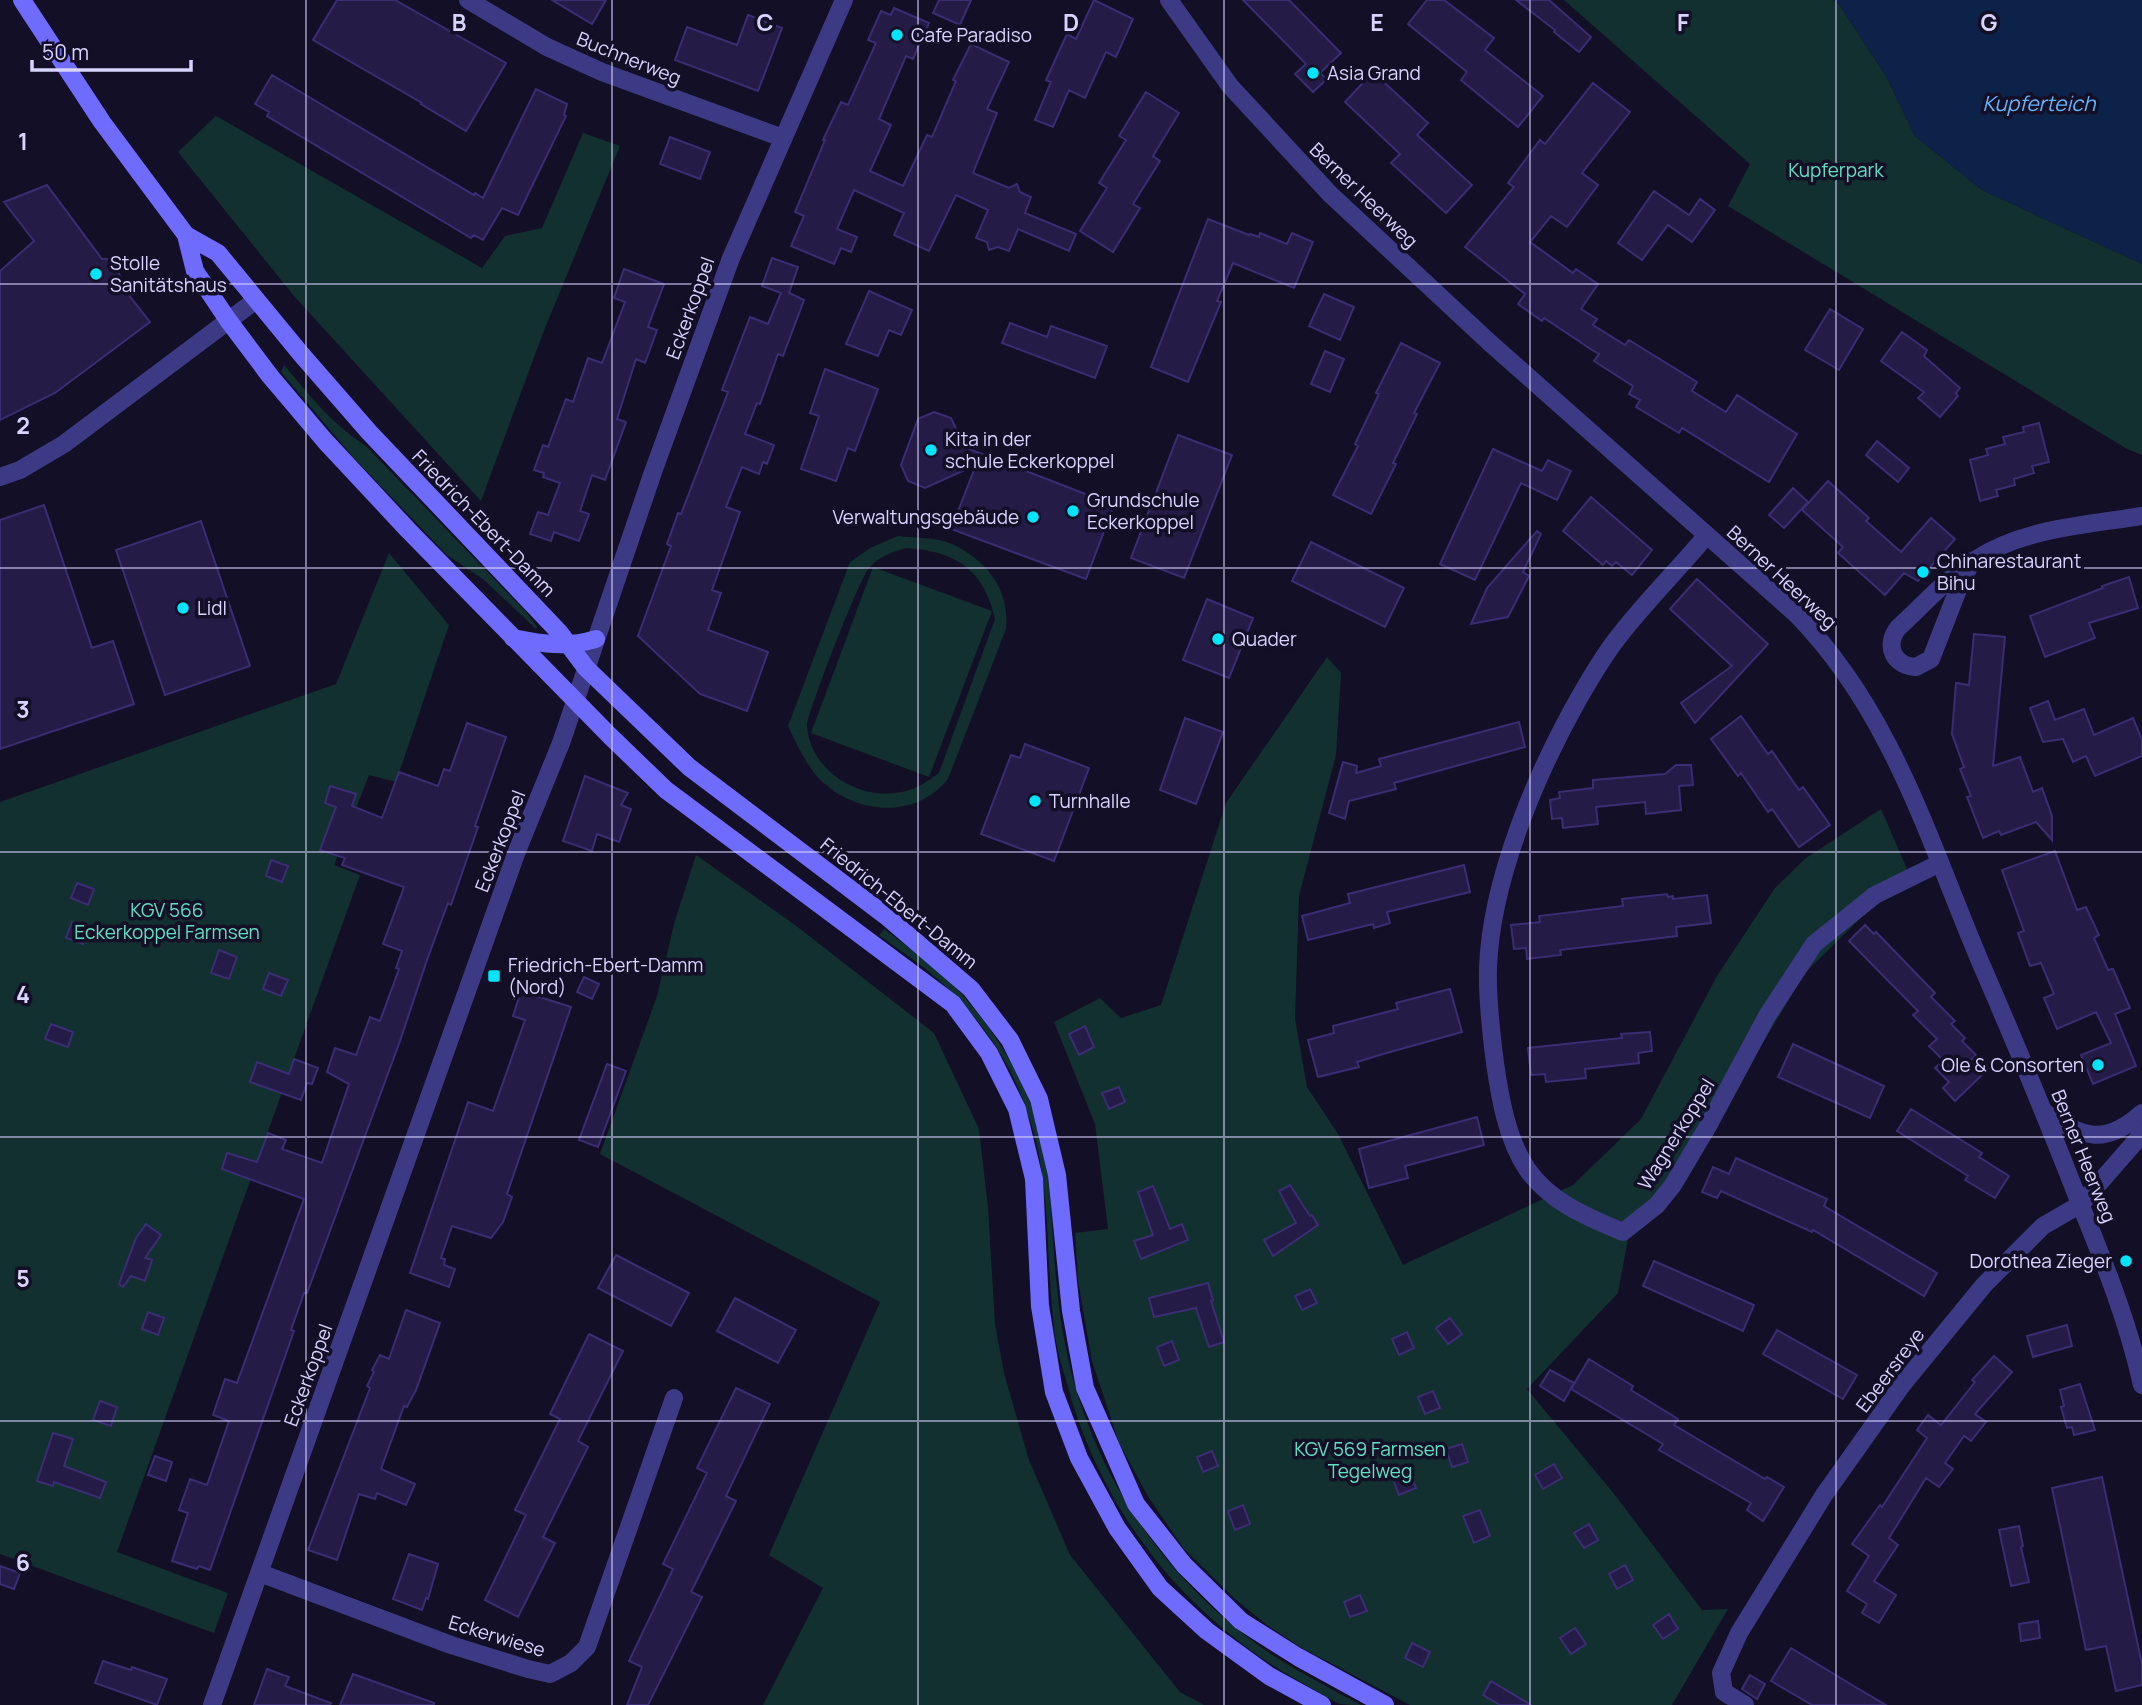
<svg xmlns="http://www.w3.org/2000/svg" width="2142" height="1705" font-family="Manrope,sans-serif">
<rect width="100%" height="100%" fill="#130f26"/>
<!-- green -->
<path fill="#12302f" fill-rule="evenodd" d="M1564,0H1833L1839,4L1886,76L1915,136L1982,190L2142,264V455L2127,449L1728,206L1750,164Z
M216,116L482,268L505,236L542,228L583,133L620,146L543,333L481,501L294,296L178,152Z
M284,365C311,397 331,423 366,446L527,613L537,627L536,629L484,580L447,555L353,457L281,372Z
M898,536C915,538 936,537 952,544C987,561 1010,589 1006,629L948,779C914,822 849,814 815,774C804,760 796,743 788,726L850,562L870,548ZM906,548C955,551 984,569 995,619L939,773C927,782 915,790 901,792C860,801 810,771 807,726C806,716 860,577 869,568C879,556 891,553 906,548Z
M389,553L449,625L396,782L369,775L334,865L360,875L117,1552L228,1593L214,1633L0,1554V802L336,684Z
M873,567L992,611L929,777L811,733Z
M1327,657L1341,673L1336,755L1299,896L1295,1019L1307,1087L1338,1134L1403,1265L1573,1185L1641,1119L1717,976L1775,888L1806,858L1881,809L1914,885L1885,894L1805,973L1661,1211L1628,1239L1618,1293L1527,1389L1615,1495L1702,1610L1728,1609L1672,1705H1410L1302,1648L1267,1625L1235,1599L1184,1549L1149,1498L1119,1443L1092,1361L1078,1281L1075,1233L1108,1229L1095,1124L1054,1022L1100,998L1121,1018L1161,1005L1226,803Z
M696,855L795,925L934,1033L979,1129L988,1207L995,1324L1004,1373L1029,1460L1070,1555L1180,1692L1204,1705H763L823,1588L769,1555L880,1302L600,1154L657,996L674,924Z
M884,929C909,948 935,966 957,989C1004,1040 1041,1105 1048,1176C1054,1234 1054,1292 1066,1349C1092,1475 1167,1585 1274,1656C1302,1674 1332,1689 1361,1705C1355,1705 1347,1705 1340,1704C1331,1700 1322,1694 1313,1689C1288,1675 1264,1661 1241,1643C1155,1578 1093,1485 1066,1380C1060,1360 1054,1339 1053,1318C1045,1237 1052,1168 1019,1090C1003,1051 973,1011 942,983C923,965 900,951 879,935Z"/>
<!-- water -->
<path fill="#0c2248" d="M1833,0H2142V264L1982,190L1915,136L1886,76L1839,4Z"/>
<!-- building -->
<path fill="#241b47" stroke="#3b2d73" stroke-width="2" d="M337,0H395L506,63L466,131L421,104L422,103L313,40Z
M552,0H606L592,24Z
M939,0H971L960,25L933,13Z
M1094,0L1133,19L1116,57L1106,52L1085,98L1069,90L1053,127L1035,120L1051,82L1046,80L1067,34L1076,39Z
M1243,0H1289L1341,53L1320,73L1327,79L1313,92L1295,74L1306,64Z
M1427,0H1444L1494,38L1485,50L1543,96L1518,127L1461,80L1467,72L1408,24Z
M1516,0H1549L1591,37L1579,52L1554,32L1555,30Z
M894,8L929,23L913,59L906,56L879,119L891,125L870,171L903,186L927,135L932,137L956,81L953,80L971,44L1009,62L987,109L997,113L973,173L1009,188L1017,184L1020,192L1031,197L1025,213L1076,234L1069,251L1018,229L1009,251L998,247L989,250L987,242L976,238L988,210L956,195L929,251L894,235L904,213L854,190L837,229L857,237L851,252L841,248L834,264L791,246L804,216L795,212L825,140H823L841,102L848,105L876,43L868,40L881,11L891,15Z
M748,15L782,28L758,91L675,60L687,27L737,45Z
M1373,72L1428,123L1417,135L1472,185L1446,213L1391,163L1400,154L1345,102Z
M272,75L474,195L475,193L483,198L536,89L567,104L564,115L566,116L518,215L502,208L483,240L474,235L471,238L267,116L269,112L255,104Z
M1593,83L1630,112L1582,173L1598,185L1567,227L1551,216L1530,242L1573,273L1576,269L1598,284L1581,309L1597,319L1593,325L1625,345L1629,340L1697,382L1692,391L1726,412L1737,395L1797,434L1769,482L1682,428L1679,433L1636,407L1640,400L1629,394L1633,386L1594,361L1599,354L1592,350L1544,318L1542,321L1518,304L1525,294L1465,247L1514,187L1508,183L1540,140L1545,144Z
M1146,92L1179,113L1153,156L1160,161L1133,204L1140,208L1113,252L1080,231L1107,188L1099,183L1126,140L1119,136Z
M670,137L710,152L700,179L660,164Z
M47,185L102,259H109L121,277L117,280L150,322L55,393L0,420V271L34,241L4,202Z
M1654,191L1689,215L1700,199L1715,210L1692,242L1668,225L1642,260L1618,243Z
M1208,219L1249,235L1250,234L1259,237L1260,233L1287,244L1292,233L1313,242L1294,288L1233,263L1217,301L1221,302L1188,382L1151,367Z
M772,258L798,267L789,293L804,300L783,356L778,354L760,404L757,403L745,434L774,445L767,464L763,462L759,474L742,467L726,507L740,512L712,590L721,593L708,630L768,652L747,711L700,694L638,636L671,546L667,544L678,513L681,514L728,392L722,390L750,317L768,324L781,293L762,286Z
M624,269L664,284L648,327L657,330L645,363L636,359L617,419L626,422L605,480L592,475L580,511L589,514L579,541L554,532L551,541L530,534L538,512L548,515L560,483L543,477L544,473L534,470L543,445L548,447L566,399L573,402L588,358L602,363L625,302L614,298Z
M869,291L912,310L901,335L889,330L878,356L846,344Z
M1324,294L1354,307L1340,340L1309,326Z
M1830,309L1863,329L1839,370L1805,350Z
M1010,323L1047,337L1051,326L1107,346L1095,378L1002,343Z
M1902,332L1927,350L1924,356L1960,388L1956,393L1958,396L1940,417L1918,398L1924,392L1881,361Z
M1401,343L1440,363L1414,413L1417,414L1393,463L1396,464L1371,514L1333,495L1358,446L1355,444L1379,394L1376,393Z
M1325,351L1344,359L1330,392L1311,384Z
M825,369L878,389L855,451L848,448L836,481L801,469L819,416L810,413Z
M934,412L951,418L959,435L956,444L1114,505L1086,579L951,529L976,465L925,488L908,481L901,465L918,419Z
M2039,423L2049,462L2032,466L2034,473L2014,479L2015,485L1996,490L1998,496L1980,501L1970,460L1988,455L1986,449L2005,444L2003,437L2024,432L2023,427Z
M1178,435L1232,455L1184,578L1131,558Z
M1877,441L1909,468L1898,482L1866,455Z
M1493,449L1542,471L1548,460L1571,471L1557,500L1521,483L1475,580L1440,564Z
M1828,481L1869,518L1866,521L1901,552L1931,518L1955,539L1918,581L1904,573L1885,595L1838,553L1843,547L1802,510Z
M1793,488L1808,502L1784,528L1769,515Z
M1591,497L1652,550L1632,575L1616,562L1612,566L1606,561L1603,565L1563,531Z
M44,505L92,648L113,641L134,704L0,749V520Z
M201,521L250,666L165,695L116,550Z
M1537,531L1541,534L1523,572L1529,576L1508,617L1471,624L1487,588Z
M1311,542L1404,588L1385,627L1292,581Z
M2129,577L2138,608L2089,623L2095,638L2045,657L2030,616L2103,588L2102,586Z
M1697,579L1768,644L1695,723L1681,703L1732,666L1670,609Z
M1207,599L1253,618L1229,678L1183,660Z
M1974,634L2005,637L1993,766L2020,757L2033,792L2042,788L2052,816V840L2036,822L2001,835L1999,831L1983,838L1967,797L1971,796L1960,769L1964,767L1952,734L1956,683L1969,685Z
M2048,701L2055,720L2084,709L2094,735L2133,718L2142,740V756L2095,776L2086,756L2073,762L2063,739L2043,742L2030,708Z
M1741,716L1768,754L1772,751L1799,790L1803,787L1830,825L1799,847L1772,809L1768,812L1741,773L1738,776L1711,739Z
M1185,718L1223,732L1196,804L1160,790Z
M1519,722L1525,747L1394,783L1396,789L1349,801L1345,819L1329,813L1343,762L1357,766L1356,773L1381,766L1379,759Z
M467,723L506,737L475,826L478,827L451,905L448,903L427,960L400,1041L320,1258L307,1293H304L291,1330L294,1331L210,1570L199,1566L197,1569L172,1561L188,1513L179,1510L190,1479L207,1485L229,1421L213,1415L225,1379L237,1383L304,1199L222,1169L227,1153L257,1162L268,1133L286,1140L282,1149L322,1163L349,1084L327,1072L335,1048L356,1055L370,1017L380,1021L399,969L396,968L402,951L383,944L404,887L342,865L345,858L320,850L336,807L325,803L330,786L356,794L352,806L382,818L399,772L438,786L444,769L450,771Z
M1025,744L1089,768L1054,861L981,834L1011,755L1020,758Z
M1676,765H1691L1693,785L1679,786L1681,810L1646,814L1645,802L1596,807L1598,824L1563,828L1562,818L1552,819L1550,800L1560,798L1559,792L1593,788V780L1665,774Z
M585,776L628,793L621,805L631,809L619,842L597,834L592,851L563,841Z
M2055,851L2077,910L2086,907L2099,935L2094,938L2108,970L2113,969L2130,1008L2115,1014L2136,1066L2093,1084L2081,1055L2111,1043L2096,1012L2057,1029L2044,998L2054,994L2041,963L2030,966L2018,933L2024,931L2002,870Z
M271,860L288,866L282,882L266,876Z
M1464,865L1470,892L1387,912L1390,923L1374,928L1373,924L1308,940L1302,916L1350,903L1348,894Z
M77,883L94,889L88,905L71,898Z
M1667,894L1668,897L1673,896V899L1707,895L1711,923L1676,927L1677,936L1560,950L1561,955L1527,959L1526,948L1514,949L1511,925L1540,922L1539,916L1623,906L1622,899Z
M72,922L88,928L83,944L66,938Z
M1865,925L1874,934L1876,932L1935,993L1931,997L1955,1021L1951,1024L1965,1038L1962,1041L1976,1055L1970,1061L1983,1074L1955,1101L1943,1088L1949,1082L1935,1068L1943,1060L1929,1046L1937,1039L1913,1015L1918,1011L1849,941Z
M219,950L237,957L229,979L211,973Z
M269,973L288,980L281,996L263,989Z
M584,977L599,984L592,999L577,992Z
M1450,989L1462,1032L1383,1054L1357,1062L1359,1067L1318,1077L1308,1040L1334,1033L1333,1026L1398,1009L1396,1003Z
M521,991L571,1007L507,1194L512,1197L503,1222L491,1238L452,1226L441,1258L445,1259L444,1265L455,1269L449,1287L410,1273L468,1102L493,1111L525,1020L513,1016Z
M51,1024L73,1032L68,1047L45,1039Z
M1085,1026L1094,1047L1079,1055L1069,1034Z
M1650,1032L1652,1051L1638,1053L1639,1063L1585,1069L1586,1078L1546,1082L1545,1074L1531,1075L1528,1048L1622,1038L1621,1034Z
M1793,1044L1884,1086L1870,1118L1778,1077Z
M294,1059L318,1068L312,1084L307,1083L301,1100L250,1082L257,1062L289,1074Z
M607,1064L626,1071L598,1147L579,1140Z
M1119,1087L1125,1102L1109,1109L1102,1093Z
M1911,1109L1982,1153L1979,1157L2009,1176L1995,1198L1965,1180L1968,1176L1897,1131Z
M1477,1117L1484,1145L1405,1166L1408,1178L1369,1188L1359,1149Z
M1736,1158L1827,1199L1824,1206L1937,1273L1924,1296L1813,1230L1812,1232L1721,1191L1717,1198L1702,1192L1713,1167L1729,1174Z
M1290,1185L1310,1216L1312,1215L1318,1225L1273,1256L1264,1240L1296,1223L1279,1191Z
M1153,1186L1170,1229L1182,1224L1188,1240L1141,1259L1134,1241L1153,1235L1138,1192Z
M146,1224L161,1235L145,1258L152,1260L145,1281L131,1276L123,1287L119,1284L136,1238Z
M616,1255L689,1293L671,1326L598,1288Z
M1654,1261L1754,1305L1743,1331L1643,1286Z
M1208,1283L1213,1300L1211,1301L1224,1342L1209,1347L1196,1308L1154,1317L1149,1298Z
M1310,1289L1317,1303L1302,1310L1295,1296Z
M735,1298L796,1330L778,1363L717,1331Z
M406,1310L440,1323L416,1390L407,1407L404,1406L381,1469L415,1484L406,1505L377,1493L375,1499L359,1494L337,1560L308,1550L370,1388L367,1386L374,1372L372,1370L380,1355L389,1359Z
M148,1312L164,1318L158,1335L142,1329Z
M1450,1318L1462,1334L1448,1344L1436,1328Z
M2067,1325L2072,1346L2033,1357L2027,1336Z
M1777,1330L1857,1375L1843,1399L1763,1354Z
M1407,1332L1414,1348L1399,1355L1392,1339Z
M589,1334L623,1351L578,1441L588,1447L543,1537L555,1543L518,1617L485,1600L526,1515L515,1510L560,1419L550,1414Z
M1172,1341L1179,1360L1164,1366L1157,1347Z
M1994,1356L2012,1372L1975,1414L1986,1422L1971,1441L1964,1436L1945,1463L1953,1469L1939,1487L1926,1478L1889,1538L1898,1545L1874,1581L1896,1595L1879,1623L1862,1613L1867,1604L1847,1591L1869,1556L1852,1544L1880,1505L1882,1507L1927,1438L1917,1430L1928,1415L1941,1425L1975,1382L1972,1380Z
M1589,1359L1633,1386L1631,1390L1678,1419L1674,1425L1765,1479L1767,1477L1784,1487L1763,1521L1747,1510L1751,1503L1659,1450L1663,1444L1571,1389Z
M1550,1370L1574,1383L1564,1401L1540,1386Z
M2080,1384L2095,1430L2074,1435L2072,1427L2067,1428L2061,1407L2064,1406L2060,1390Z
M736,1388L770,1404L726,1496L736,1501L691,1592L702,1597L648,1705H627L642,1667L629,1661L673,1569L663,1564L707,1473L697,1468Z
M1433,1391L1440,1408L1425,1414L1418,1397Z
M100,1401L117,1407L111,1426L93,1420Z
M53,1433L73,1439L64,1466L106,1482L100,1498L54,1482L53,1486L37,1481Z
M1462,1444L1468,1462L1452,1467L1446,1449Z
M1212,1451L1218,1466L1203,1472L1197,1457Z
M155,1456L172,1462L166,1481L148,1475Z
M1554,1464L1562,1478L1543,1489L1535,1475Z
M1409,1472L1416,1488L1399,1495L1393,1479Z
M2102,1477L2142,1664V1685L2116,1691L2106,1646L2086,1650L2052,1488Z
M1243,1505L1250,1524L1235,1530L1228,1511Z
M1480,1510L1490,1536L1474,1543L1463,1516Z
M1589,1524L1598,1540L1584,1548L1574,1533Z
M2019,1526L2023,1546L2021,1547L2029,1582L2011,1586L1999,1530Z
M409,1554L438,1564L428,1599L426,1598L422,1610L393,1599Z
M1625,1565L1633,1580L1617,1589L1609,1574Z
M0,1566L20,1573L14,1589L0,1584Z
M1360,1595L1367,1611L1350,1617L1344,1602Z
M1669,1614L1678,1629L1663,1639L1653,1625Z
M2038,1621L2040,1638L2021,1641L2019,1624Z
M1575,1628L1586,1644L1571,1654L1560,1638Z
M1412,1643L1430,1652L1423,1667L1405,1658Z
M1791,1648L1857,1688L1886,1705H1812L1771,1681Z
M103,1661L131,1670L132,1667L167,1679L157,1705L95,1683Z
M267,1669L289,1677L285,1686L331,1703L330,1705H254Z
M353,1674L434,1703V1705H340Z
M1750,1675L1765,1684L1757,1699L1742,1689Z
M1491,1681L1531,1705H1500L1483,1695Z"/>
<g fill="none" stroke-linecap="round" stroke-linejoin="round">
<!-- minor -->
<path stroke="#3d3a85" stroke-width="18" d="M468,0L547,47L602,72L783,138
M0,477L20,470L64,444L256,300
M1706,536C1677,571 1643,604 1616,640C1602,658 1590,679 1579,698C1536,774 1491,880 1488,968C1487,999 1491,1032 1495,1063C1500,1098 1507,1139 1527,1169C1550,1202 1587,1217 1623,1232L1657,1205L1673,1185L1708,1126L1767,1016L1814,944L1875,895L1940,863
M1972,561L1959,587L1931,659L1916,667C1894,666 1884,646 1898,628C1922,606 1947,578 1975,560C2023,528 2087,525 2142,516
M2044,1112C2083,1137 2104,1147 2142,1113
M260,1573L451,1645L528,1669L550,1674L571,1663L587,1647L674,1398
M1745,1705L1724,1692L1721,1673L1739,1633L1824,1495L1902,1385L1984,1285L2043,1226L2081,1204L2142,1134"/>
<!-- tertiary -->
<path stroke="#3d3a85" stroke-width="18" d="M1169,0L1230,86L1330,194L1489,342L1796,614C1893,713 1929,842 1982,966C2016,1044 2048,1122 2079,1201C2104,1262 2128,1321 2142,1385
M212,1705L517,851L561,743L653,472L731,258L844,0"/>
<!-- secondary -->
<path stroke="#6f6bff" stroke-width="18" d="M22,0L102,122L186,235L195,271L228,320L270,376L325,441L408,530L610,736L666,790L953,1004L989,1053L1017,1109L1034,1179L1040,1306L1054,1392L1079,1458L1117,1528L1160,1588L1207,1631L1269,1676L1322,1705
M186,235L218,253L301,354L369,432L559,632L586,668L689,767L886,916L971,989L1010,1040L1039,1099L1057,1175L1071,1311L1085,1388L1136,1504L1184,1565L1241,1621L1298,1657L1385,1705
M513,638C543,644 566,648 596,639"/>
</g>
<!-- grid -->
<path fill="none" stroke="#d9d4ff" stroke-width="2" stroke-opacity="0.55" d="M306,0V1705M612,0V1705M918,0V1705M1224,0V1705M1530,0V1705M1836,0V1705M0,284H2142M0,568H2142M0,852H2142M0,1137H2142M0,1421H2142"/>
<!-- markers -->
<g fill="#00e5ff" stroke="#130f26" stroke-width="2.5">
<circle cx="897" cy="35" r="7"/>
<circle cx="1313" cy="73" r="7"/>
<circle cx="96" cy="274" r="7"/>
<circle cx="931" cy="450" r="7"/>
<circle cx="1073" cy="511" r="7"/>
<circle cx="1033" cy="517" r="7"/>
<circle cx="1923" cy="572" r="7"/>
<circle cx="183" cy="608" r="7"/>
<circle cx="1218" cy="639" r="7"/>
<circle cx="1035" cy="801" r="7"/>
<rect x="487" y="969" width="14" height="14" rx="3.5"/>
<circle cx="2098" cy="1065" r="7"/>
<circle cx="2126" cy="1261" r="7"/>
</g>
<g text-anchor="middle" stroke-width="7" stroke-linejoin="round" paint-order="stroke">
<!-- poi labels -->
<g font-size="19" fill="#d9d4ff" stroke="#130f26" text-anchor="start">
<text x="911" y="42">Cafe Paradiso</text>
<text x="1327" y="80">Asia Grand</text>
<text x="110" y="270">Stolle<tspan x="110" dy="22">Sanitätshaus</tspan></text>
<text x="945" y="446">Kita in der<tspan x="945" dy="22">schule Eckerkoppel</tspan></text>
<text x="1087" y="507">Grundschule<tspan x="1087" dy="22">Eckerkoppel</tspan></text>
<text x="1019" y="524" text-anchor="end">Verwaltungsgebäude</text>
<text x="1937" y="568">Chinarestaurant<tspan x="1937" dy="22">Bihu</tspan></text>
<text x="197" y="615">Lidl</text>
<text x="1232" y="646">Quader</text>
<text x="1049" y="808">Turnhalle</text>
<text x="508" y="972">Friedrich-Ebert-Damm<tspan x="508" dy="22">(Nord)</tspan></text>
<text x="2084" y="1072" text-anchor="end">Ole &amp; Consorten</text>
<text x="2112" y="1268" text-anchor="end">Dorothea Zieger</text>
</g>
<!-- street labels -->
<g font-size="19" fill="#d9d4ff" stroke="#130f26">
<text transform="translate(629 58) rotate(22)" y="7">Buchnerweg</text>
<text transform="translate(1364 195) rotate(44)" y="7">Berner Heerweg</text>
<text transform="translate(690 308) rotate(-70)" y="7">Eckerkoppel</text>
<text transform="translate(484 523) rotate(46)" y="7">Friedrich-Ebert-Damm</text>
<text transform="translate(1782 577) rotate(43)" y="7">Berner Heerweg</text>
<text transform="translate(500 841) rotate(-69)" y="7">Eckerkoppel</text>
<text transform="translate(899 903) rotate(39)" y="7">Friedrich-Ebert-Damm</text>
<text transform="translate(1676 1134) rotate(-58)" y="7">Wagnerkoppel</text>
<text transform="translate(2084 1156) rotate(68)" y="7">Berner Heerweg</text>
<text transform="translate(1890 1370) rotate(-53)" y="7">Ebeersreye</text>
<text transform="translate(308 1375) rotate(-70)" y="7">Eckerkoppel</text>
<text transform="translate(497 1636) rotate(17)" y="7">Eckerwiese</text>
</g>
<!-- park labels -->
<g font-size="19" fill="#5fe0c0" stroke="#130f26">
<text x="1836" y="177">Kupferpark</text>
<text x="167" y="917">KGV 566<tspan x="167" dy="22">Eckerkoppel Farmsen</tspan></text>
<text x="1370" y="1456">KGV 569 Farmsen<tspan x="1370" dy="22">Tegelweg</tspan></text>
</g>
<!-- water labels -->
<g font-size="21" font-style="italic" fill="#62b6ff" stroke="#130f26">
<text x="2039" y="111">Kupferteich</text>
</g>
</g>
<g font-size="23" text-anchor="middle" font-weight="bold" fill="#d9d4ff" stroke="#130f26" stroke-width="7" stroke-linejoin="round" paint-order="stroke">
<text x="459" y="31">B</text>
<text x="765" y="31">C</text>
<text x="1071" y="31">D</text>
<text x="1377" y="31">E</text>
<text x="1683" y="31">F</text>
<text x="1989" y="31">G</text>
<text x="23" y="150">1</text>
<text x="23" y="434">2</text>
<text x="23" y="718">3</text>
<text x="23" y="1003">4</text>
<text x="23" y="1287">5</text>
<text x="23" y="1571">6</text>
</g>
<!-- scale -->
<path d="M32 60v10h159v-10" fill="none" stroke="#d9d4ff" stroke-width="3.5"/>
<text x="42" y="60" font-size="21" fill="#d9d4ff" stroke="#130f26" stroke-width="5" paint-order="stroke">50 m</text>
</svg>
